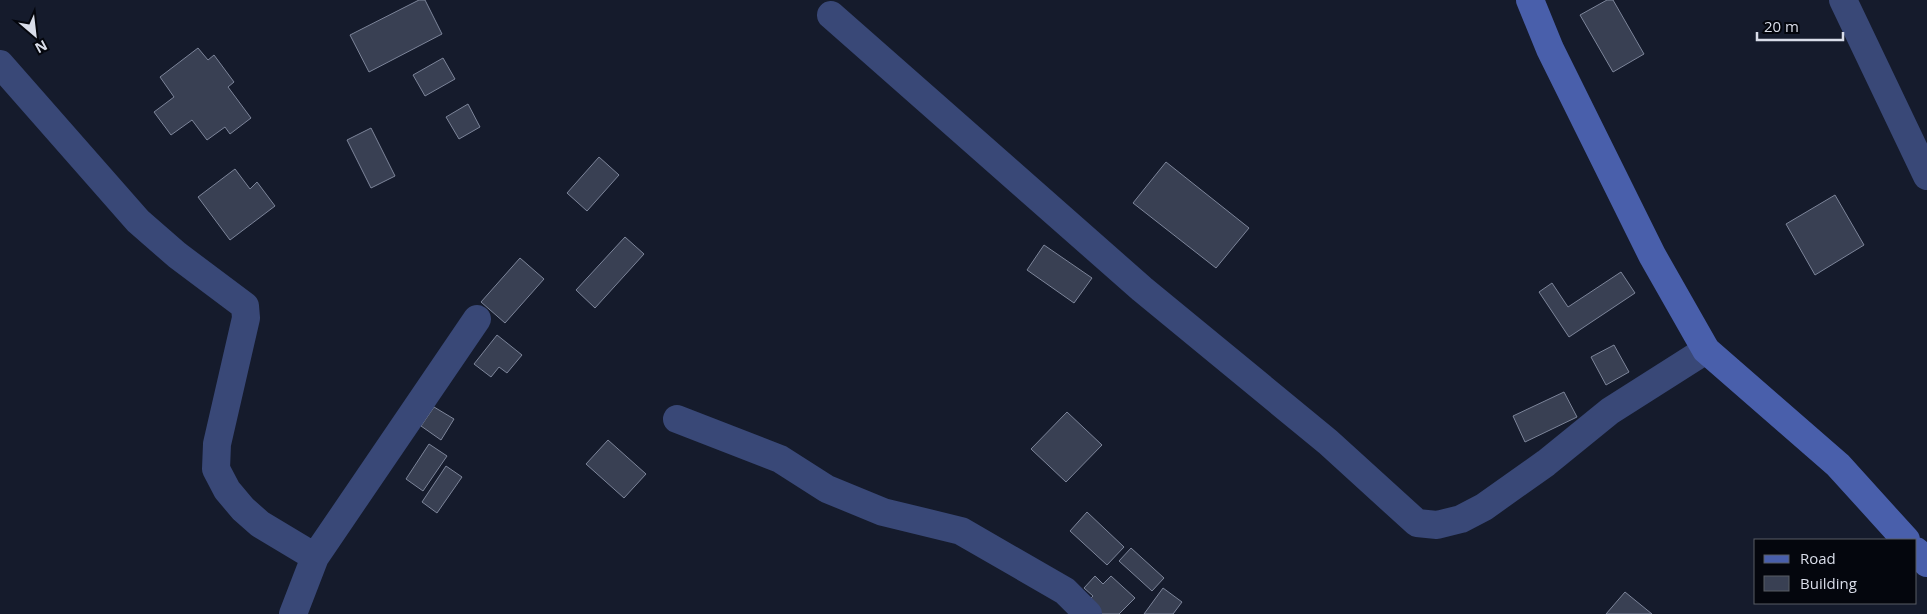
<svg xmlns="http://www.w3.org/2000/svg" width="1927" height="614" font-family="'Open Sans',sans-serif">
<rect width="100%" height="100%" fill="#151b2c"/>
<!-- building -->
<path fill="#394053" stroke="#7d859a" d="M419,0H425L442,34L369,72L350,35Z
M1607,0H1613L1644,54L1613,72L1580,15Z
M198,48L208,60L214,55L234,82L228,87L251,118L230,134L225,127L207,140L192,120L171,135L154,112L174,97L160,77Z
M443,58L455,79L425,96L413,75Z
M468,104L480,127L459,139L446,117Z
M371,128L395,176L371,188L347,140Z
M599,157L619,175L587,211L567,193Z
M1166,162L1249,228L1216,268L1133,203Z
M235,169L250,189L257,182L275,206L230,240L198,197Z
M1835,195L1864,245L1815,275L1786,224Z
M625,237L644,254L595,308L576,290Z
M1044,245L1092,278L1074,303L1027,270Z
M520,258L544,279L505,323L481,302Z
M1621,272L1635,293L1569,337L1539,292L1552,283L1568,307Z
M497,335L522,355L507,373L499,367L491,377L474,364Z
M1614,345L1629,372L1606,385L1591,357Z
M1564,392L1577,417L1525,442L1513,416Z
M434,407L454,419L441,440L421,426Z
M1067,412L1102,445L1066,482L1031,449Z
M608,440L646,474L624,498L586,464Z
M429,444L447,456L423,491L406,479Z
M446,466L462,477L437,513L422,502Z
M1087,512L1124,547L1107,565L1070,531Z
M1131,548L1164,578L1152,591L1119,561Z
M1095,576L1103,584L1111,576L1135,598L1119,614H1096L1085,604L1093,596L1084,588Z
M1163,588L1182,602L1173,614H1144Z
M1625,592L1652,614H1606Z"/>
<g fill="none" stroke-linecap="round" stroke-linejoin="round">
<!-- street -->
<path stroke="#394877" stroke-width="28" d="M1843,0L1927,176
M831,15L1142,289L1328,442L1417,523L1437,525L1461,519L1484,507L1546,463L1610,411L1706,350
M0,64L138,221L177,255L245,306L246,318L217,444L216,469L227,490L243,509L260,524L315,557
M677,419L780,459L827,489L883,512L961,531L1065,591L1088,614
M293,614L315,557L477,319"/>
<!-- secondary -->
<path stroke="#495fab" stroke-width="28" d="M1530,0L1550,49L1652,255L1706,350L1838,465L1906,540
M1916,551L1927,563"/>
</g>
<!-- legend -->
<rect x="1754" y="539" width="162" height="65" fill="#04060d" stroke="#595c65"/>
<rect x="1764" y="555" width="25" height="8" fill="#495fab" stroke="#595c65"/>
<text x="1800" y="564" font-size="15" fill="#d9dde9">Road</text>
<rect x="1764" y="576" width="25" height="15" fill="#394053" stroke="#595c65"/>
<text x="1800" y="589" font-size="15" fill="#d9dde9">Building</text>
<!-- north arrow -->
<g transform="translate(35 35) rotate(152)" stroke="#04060d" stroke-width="4" paint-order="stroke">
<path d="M0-4L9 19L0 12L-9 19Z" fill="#d9dde9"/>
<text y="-8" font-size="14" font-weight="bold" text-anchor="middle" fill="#d9dde9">N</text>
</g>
<!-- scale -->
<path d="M1757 32v8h86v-8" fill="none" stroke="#d9dde9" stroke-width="2.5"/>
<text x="1764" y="32" font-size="15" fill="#d9dde9" stroke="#04060d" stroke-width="4" paint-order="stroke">20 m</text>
</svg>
